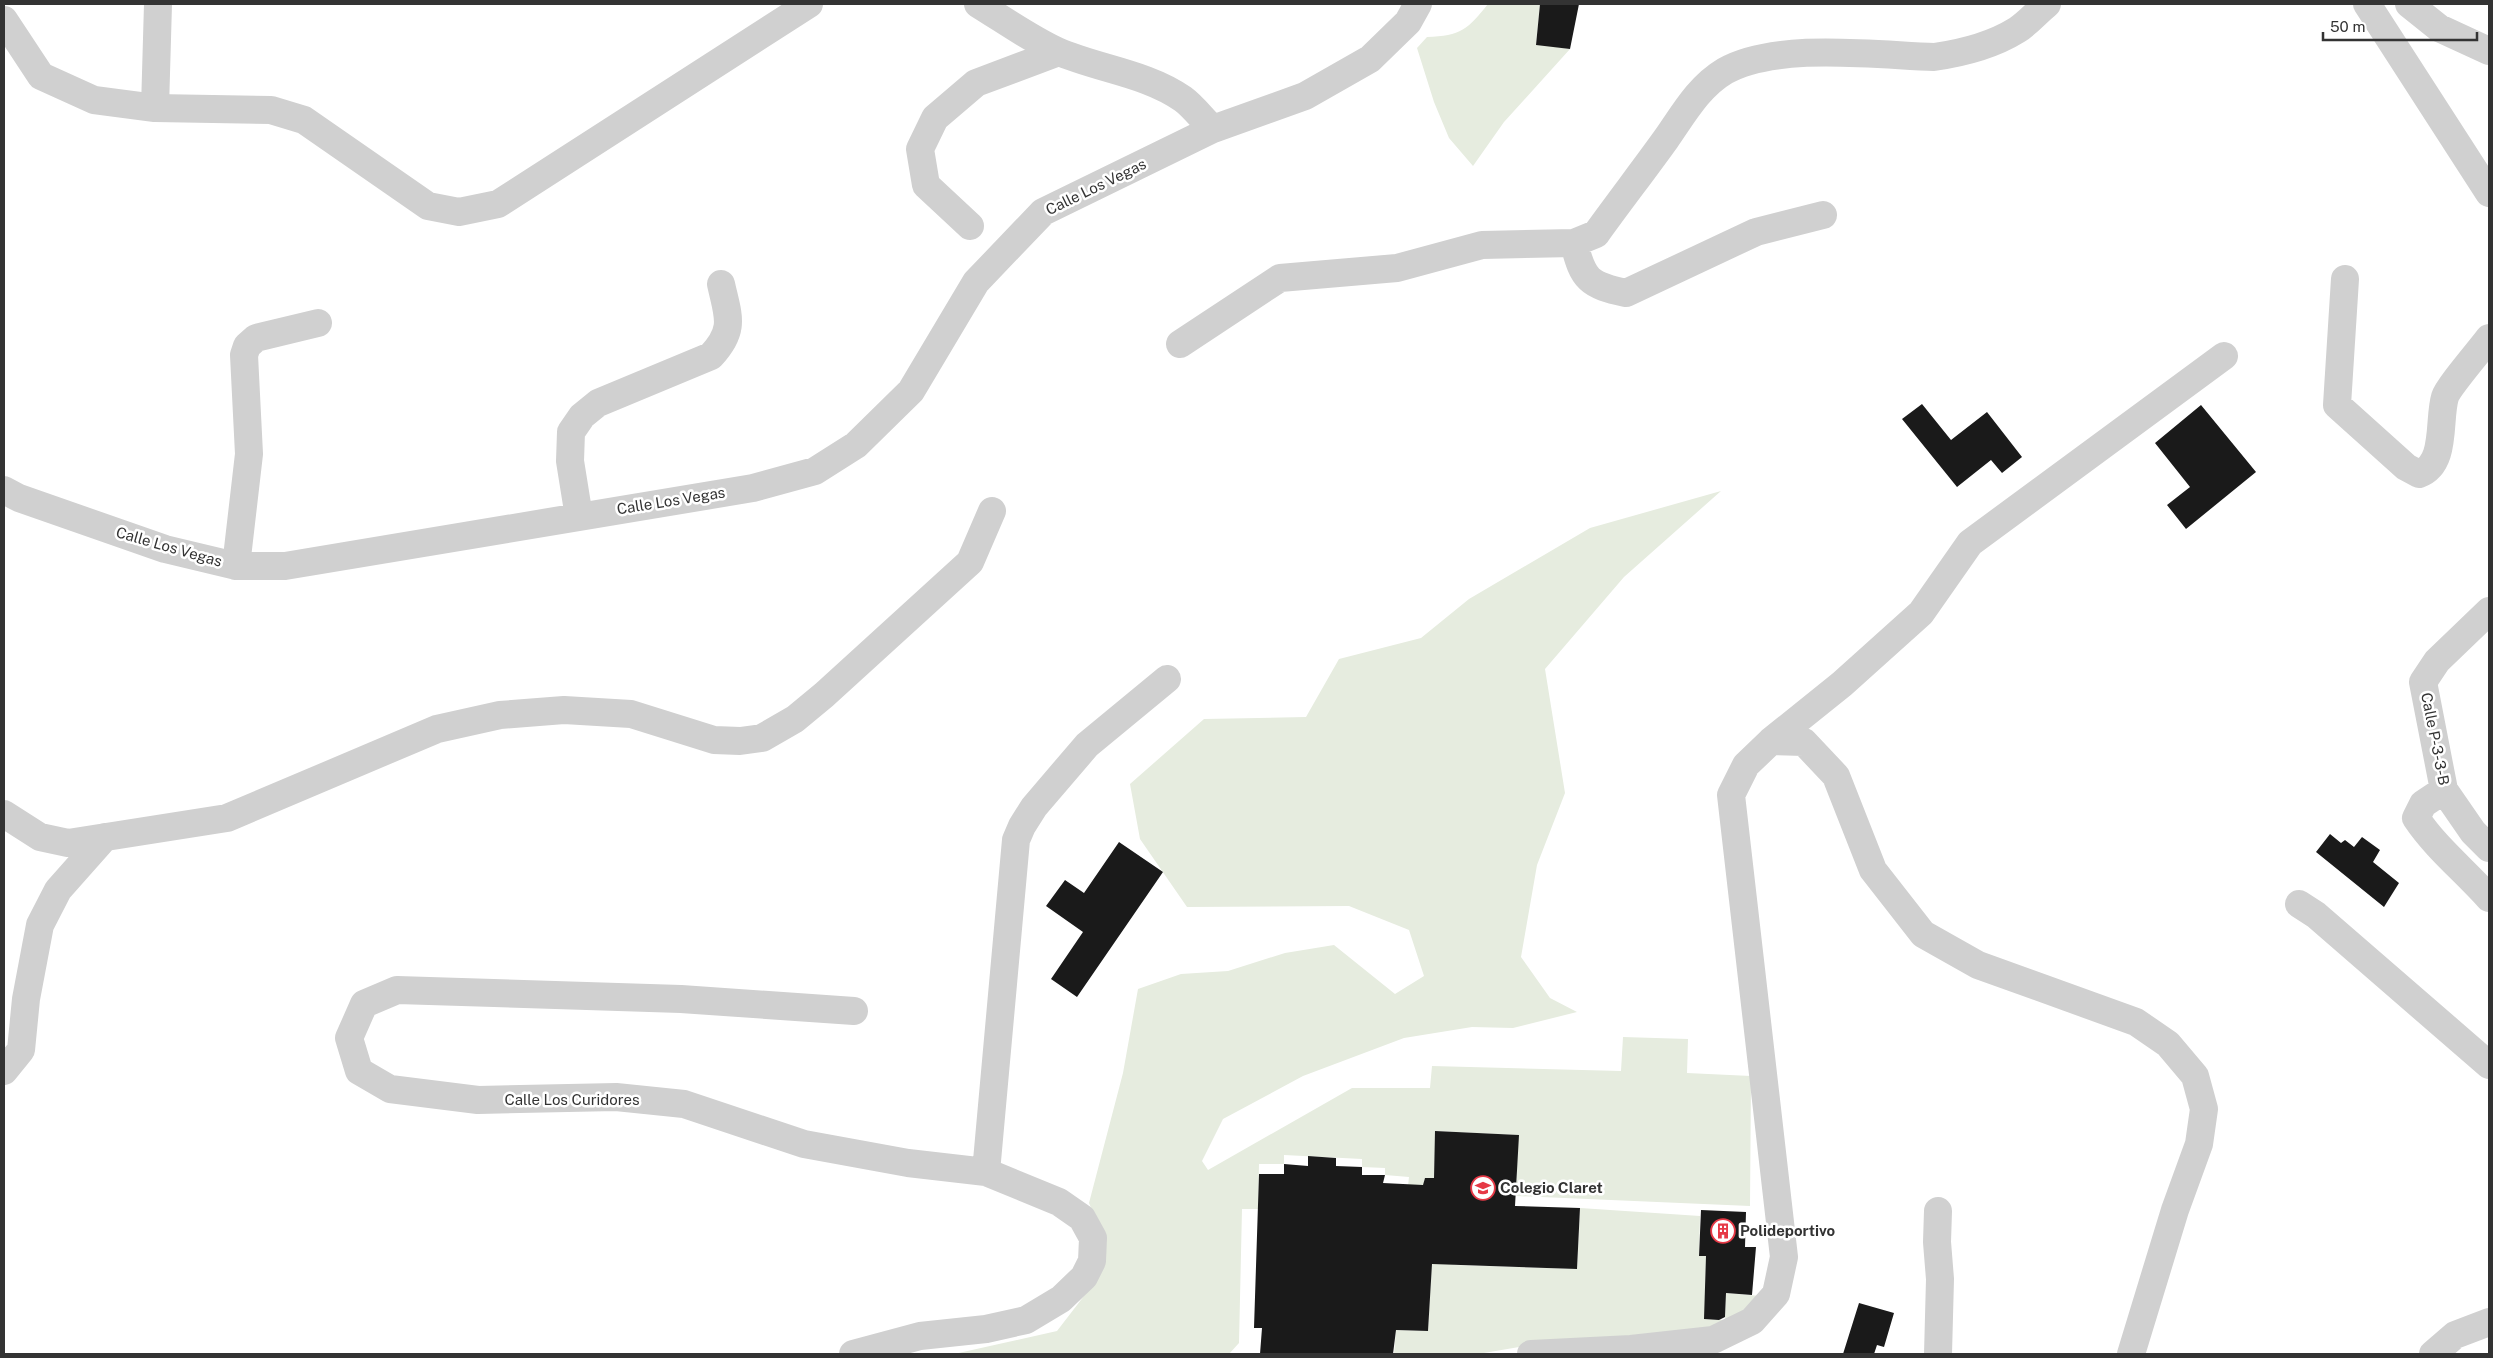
<svg xmlns="http://www.w3.org/2000/svg" width="2493" height="1358" font-family="'Public Sans',sans-serif">
<rect width="100%" height="100%" fill="#fff"/>
<!-- green -->
<path fill="#e6ecdf" d="M1488,4H1540L1536,44L1570,49L1504,122L1473,166L1449,138L1434,102L1417,48L1427,37C1461,36 1468,29 1488,4Z
M1721,491L1624,577L1545,669L1565,793L1537,865L1521,957L1550,998L1577,1012L1513,1028L1472,1027L1404,1038L1303,1076L1223,1119L1202,1161L1208,1170L1352,1088H1430L1432,1066L1621,1071L1623,1037L1688,1039L1687,1073L1751,1076L1750,1206L1516,1196L1518,1135L1436,1131L1434,1178H1425L1422,1195H1407L1409,1177L1385,1175V1168L1362,1167V1159L1284,1155V1164H1259L1258,1209H1242L1239,1343L1229,1354H954L1057,1331L1094,1283L1104,1238L1089,1203L1123,1073L1138,989L1181,974L1228,971L1285,953L1334,945L1395,994L1424,976L1409,930L1349,906L1187,907L1140,839L1130,784L1204,719L1306,717L1339,659L1421,638L1469,599L1590,528Z
M1580,1208L1700,1216L1699,1255L1706,1256L1705,1319L1725,1320L1726,1293L1761,1296L1733,1332L1525,1346L1478,1354H1394L1396,1330L1428,1331L1432,1255L1455,1265L1577,1269Z"/>
<!-- building -->
<path fill="#1a1a1a" d="M1540,4H1579L1570,49L1536,45Z
M1922,404L1951,440L1987,412L2022,457L2002,473L1991,460L1957,487L1902,419Z
M2201,405L2256,472L2186,529L2167,505L2190,487L2155,443Z
M2330,834L2341,843L2345,840L2354,847L2362,837L2380,850L2373,862L2399,883L2384,907L2316,852Z
M1119,842L1163,872L1077,997L1051,979L1083,932L1046,906L1065,880L1084,893Z
M1435,1131L1519,1135L1515,1206L1580,1208L1577,1269L1432,1264L1428,1331L1396,1330L1393,1354H1260L1262,1328H1254L1259,1174H1284V1164L1308,1166V1156L1336,1158V1166L1362,1167V1175H1385L1383,1183L1423,1185L1425,1178H1434Z
M1701,1210L1746,1212L1745,1247H1756L1752,1295L1726,1293L1725,1317L1719,1320L1704,1319L1706,1256H1699Z
M1859,1303L1894,1313L1884,1347L1877,1345L1874,1354H1843Z"/>
<g fill="none" stroke-linecap="round" stroke-linejoin="round">
<!-- minor -->
<path stroke="#d0d0d0" stroke-width="28" d="M978,4C1004,20 1029,38 1057,51C1098,69 1146,73 1183,99C1194,107 1203,120 1213,129
M2367,4L2489,193
M2409,4L2439,28L2489,51
M4,20L41,76L94,100L155,108L271,110L304,120L428,206L459,212L498,204L809,4
M155,108L158,4
M970,226L926,185L920,149L935,118L976,83L1059,52
M1574,243C1583,280 1589,285 1626,293L1756,232L1823,215
M2345,279L2337,405L2406,467L2419,474C2447,464 2438,420 2445,397C2448,387 2481,349 2489,338
M1180,344L1280,278L1397,268L1482,245L1574,243L1596,234C1619,202 1643,171 1666,139C1683,115 1698,87 1725,71C1776,42 1876,55 1934,57C1962,53 1993,45 2017,30C2028,23 2037,12 2047,4
M4,490L19,498L165,549L236,566H285L753,488L815,471L856,445L911,391L976,282L1043,212L1213,129L1305,96L1370,59L1408,22L1418,4
M579,517L570,461L571,432L582,416L598,403L711,356C736,329 728,316 721,284
M236,566L249,454L244,355L247,346L256,338L318,323
M2489,611L2437,661L2423,682L2444,790L2473,832L2489,848
M1771,741L1804,742L1836,776L1873,870L1923,934L1978,965L2136,1022L2168,1044L2195,1076L2204,1109L2199,1144L2175,1210L2131,1354
M2444,790L2423,804L2416,818C2436,848 2465,871 2489,898
M4,814L40,837L68,843L227,818L437,729L500,715L564,710L631,714L714,740L740,741L762,738L795,719L824,695L970,562L992,511
M2299,904L2316,915L2489,1065
M4,1071L21,1050L26,999L40,925L58,890L105,837
M986,1172L1016,840L1022,826L1034,807L1087,745L1167,679
M853,1354L920,1336L986,1329L1026,1320L1061,1299L1084,1277L1092,1261L1093,1238L1082,1218L1059,1202L986,1172L908,1163L804,1144L684,1104L616,1097L478,1100L390,1089L359,1071L349,1038L364,1004L397,990L681,999L854,1011
M1531,1354L1631,1349L1713,1340L1752,1321L1776,1294L1784,1257L1731,795L1746,765L1771,741L1842,684L1921,613L1970,543L2224,356
M1938,1354L1940,1279L1937,1242L1938,1211
M2433,1354L2455,1335L2489,1322"/>
</g>
<!-- icons -->
<defs>
<g id="school-ring" transform="scale(1.25)"><circle r="9.5" fill="#fff" stroke="#e63946" stroke-width="1.5"/><path d="M0-5L7-2L0 1L-7-2ZM-4 1L0 2.5L4 1V4Q0 6-4 4Z" fill="#e63946"/></g>
<g id="building-ring" transform="scale(1.25)"><circle r="9.5" fill="#fff" stroke="#e63946" stroke-width="1.5"/><path d="M-4-6H4V6H1V3H-1V6H-4ZM-2.5-4.3h1.7v1.8h-1.7ZM.8-4.3h1.7v1.8H.8ZM-2.5-1h1.7V.8h-1.7ZM.8-1h1.7V.8H.8Z" fill="#e63946"/></g>
</defs>
<g fill-rule="evenodd">
<use href="#school-ring" x="1483" y="1188"/>
<use href="#building-ring" x="1723" y="1231"/>
</g>
<g text-anchor="middle" stroke-width="5" stroke-linejoin="round" paint-order="stroke">
<!-- street labels -->
<g font-size="15" fill="#333" stroke="#fff">
<text transform="translate(1096 187) rotate(-26)" y="5">Calle Los Vegas</text>
<text transform="translate(671 501) rotate(-9)" y="5">Calle Los Vegas</text>
<text transform="translate(169 547) rotate(16)" y="5">Calle Los Vegas</text>
<text transform="translate(2435 739) rotate(79)" y="5">Calle P-3-3-B</text>
<text x="572" y="1105">Calle Los Curidores</text>
</g>
<!-- poi labels -->
<g font-size="15" font-weight="bold" fill="#333" stroke="#fff" text-anchor="start">
<text x="1500" y="1193">Colegio Claret</text>
<text x="1740" y="1236">Polideportivo</text>
</g>
</g>
<!-- border -->
<rect width="2493" height="1358" fill="none" stroke="#333333" stroke-width="10"/>
<!-- scale -->
<path d="M2323 32v8h154v-8" fill="none" stroke="#333333" stroke-width="2.5"/>
<text x="2330" y="32" font-size="15" fill="#333333" stroke="#ffffff" stroke-width="4" paint-order="stroke">50 m</text>
</svg>
